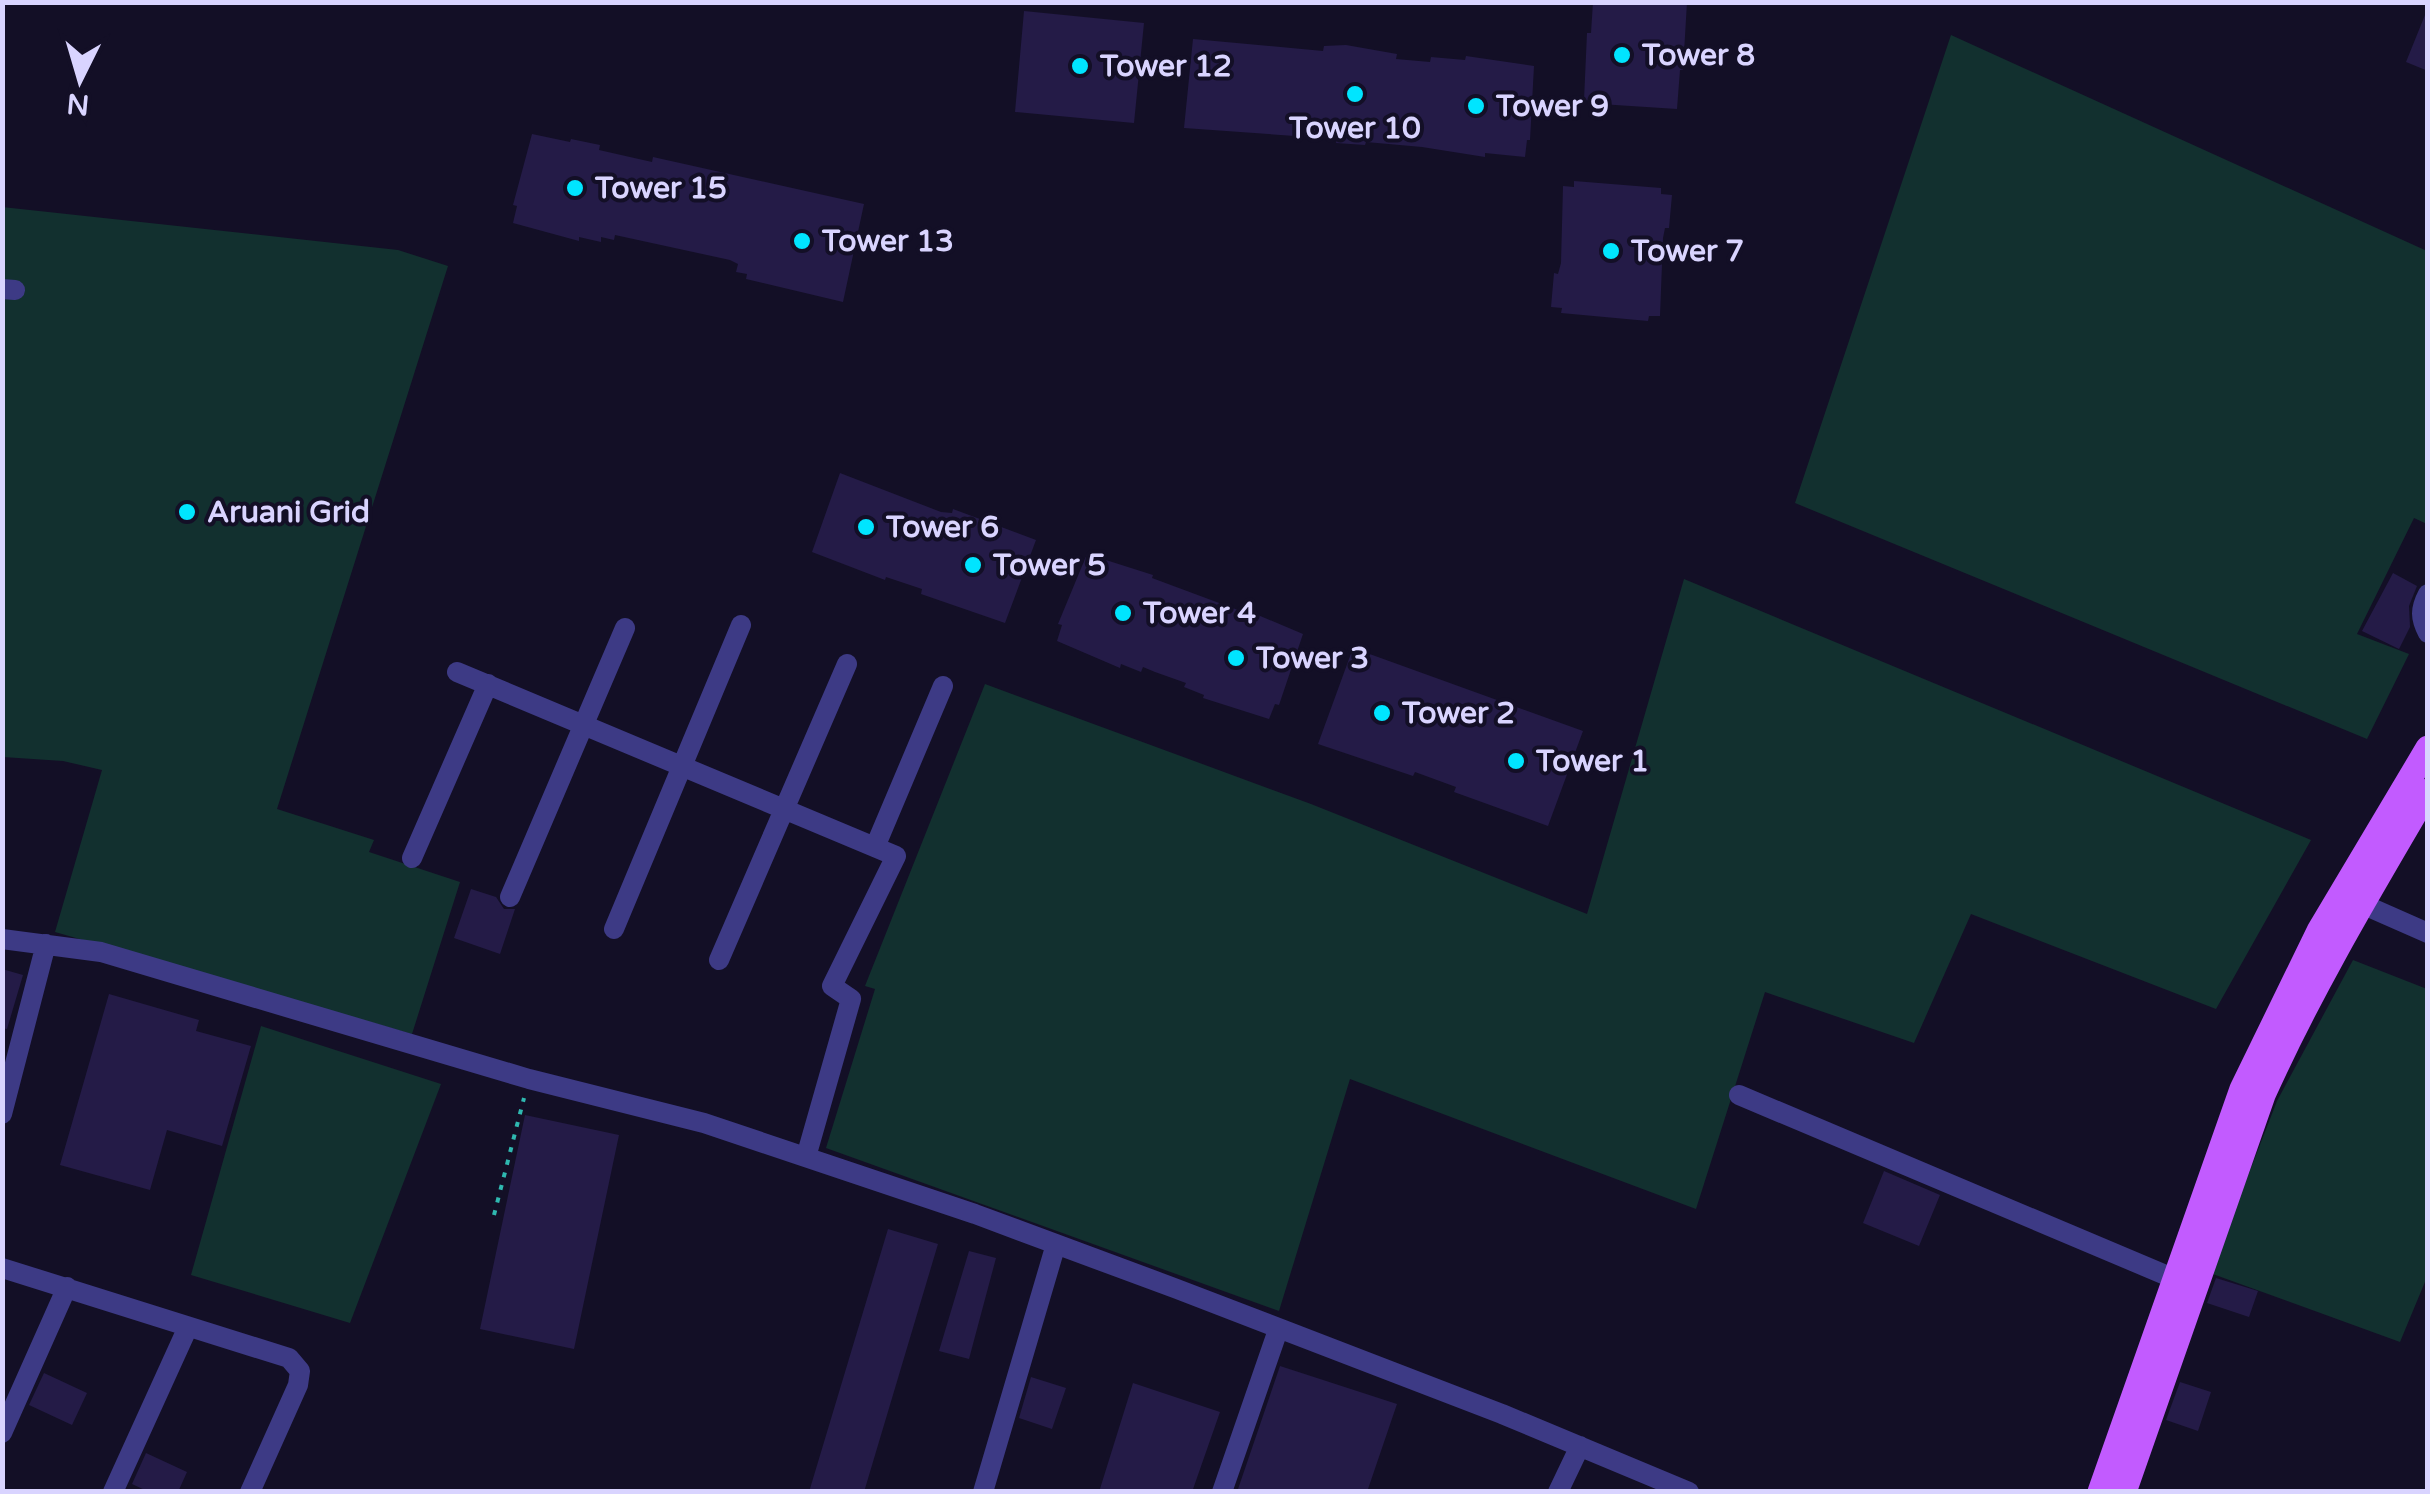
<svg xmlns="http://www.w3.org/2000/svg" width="2430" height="1494" font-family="'Varela Round',sans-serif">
<rect width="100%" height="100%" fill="#130f26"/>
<!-- green -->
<path fill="#12302f" d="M1951,35L2427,251V524L2414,518L2357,634L2409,654L2367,739L1795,503Z
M2,207L398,250L448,266L277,809L374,840L369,852L460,882L412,1034L55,932L102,770L63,761L3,757Z
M1684,579L2311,840L2216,1009L1971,914L1914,1043L1765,992L1696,1209L1350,1079L1279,1311L826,1148L875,989L865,986L985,684L1311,804L1587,914Z
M2353,960L2427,989V1277L2400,1342L2210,1273L2277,1101Z
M261,1026L441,1084L350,1323L191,1275Z"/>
<!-- building -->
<path fill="#241b47" d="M1593,2H1687L1683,70H1680L1677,109L1600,104L1601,102L1584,100L1587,33H1591Z
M2427,10H2428V71L2406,62Z
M1024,11L1144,23L1134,123L1015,112Z
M1193,39L1323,51L1324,46L1346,45L1397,54L1396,59L1430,62L1431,57L1465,60L1466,56L1534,66L1530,140H1527L1525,157L1485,153V157L1422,147L1366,142L1365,145L1336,143L1337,139L1184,128Z
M532,134L570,142L571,139L600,145L599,150L652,162L653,157L864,204L843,302L746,279L747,274L736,272L738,264L730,260L615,235L614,240L601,237V242L579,237V241L513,223L517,206L513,205Z
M1574,181L1661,188V194L1672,195L1669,228H1665L1663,238L1660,316H1649L1648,321L1561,313L1562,308L1551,307L1554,273L1558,274L1561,263L1563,186L1574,187Z
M840,473L941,512L952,513L953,509L1036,540L1005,623L921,594L922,589L886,577L885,580L812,552Z
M1087,554L1153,575L1152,578L1238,610L1239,607L1303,634L1279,705L1275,704L1269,719L1203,698L1204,695L1184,687L1186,683L1155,672L1143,667L1141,672L1121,664L1120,668L1057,641L1062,625L1058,624Z
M2393,573L2417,586L2409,606L2410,627L2399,649L2362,631Z
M1353,648L1583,731L1548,826L1454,792L1456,787L1415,772L1413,776L1318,744Z
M471,889L496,897L504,909H515L500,954L454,938Z
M2,969L23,975L7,1029L2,1028Z
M109,994L199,1020L196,1031L251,1046L222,1146L167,1130L150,1190L60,1165Z
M525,1115L619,1135L574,1349L480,1329Z
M1884,1171L1940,1195L1919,1246L1863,1223Z
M888,1229L938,1244L864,1492H809Z
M969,1251L996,1258L969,1359L939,1351Z
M2216,1278L2258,1291L2249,1317L2207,1303Z
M1280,1366L1397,1404L1367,1492H1237Z
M44,1373L87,1393L72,1425L29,1405Z
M1031,1377L1066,1388L1052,1429L1019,1418Z
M2180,1382L2211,1392L2198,1431L2166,1420Z
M1133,1383L1220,1412L1192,1492H1099Z
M146,1453L187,1472L178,1492H149L132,1484Z"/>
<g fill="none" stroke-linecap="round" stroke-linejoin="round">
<!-- path -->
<path stroke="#2fb8b0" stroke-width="4" stroke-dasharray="5 8" stroke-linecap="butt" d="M494,1215L524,1098"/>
<!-- minor -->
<path stroke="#3d3a85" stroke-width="20" d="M2,289L15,290
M2428,594C2420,609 2420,618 2428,633
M457,672L896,856L832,986L851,999L806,1157
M875,847L943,686
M412,858L488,684
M510,897L625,628
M2362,904L2428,933
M614,929L741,625
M2,939L101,952L529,1079L704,1123L975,1214L1177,1289L1502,1414L1689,1492
M719,960L847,664
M1739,1095L2175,1279
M2,1114L46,944
M2,1268L289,1358L300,1371L298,1385L250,1492
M2,1433L67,1287
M113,1492L188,1327
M983,1492L1056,1244
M1222,1492L1278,1330
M1558,1492L1580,1446"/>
<!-- major -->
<path stroke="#c25bff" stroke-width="25" d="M2100,1492L2242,1089L2319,931L2428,748
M2124,1492L2263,1095C2310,990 2370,890 2428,791"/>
</g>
<!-- markers -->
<g fill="#00e5ff" stroke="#130f26" stroke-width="4">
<circle cx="1622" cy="55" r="10"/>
<circle cx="1080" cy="66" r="10"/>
<circle cx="1355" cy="94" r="10"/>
<circle cx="1476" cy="106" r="10"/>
<circle cx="575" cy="188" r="10"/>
<circle cx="802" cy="241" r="10"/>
<circle cx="1611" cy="251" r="10"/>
<circle cx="187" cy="512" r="10"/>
<circle cx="866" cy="527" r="10"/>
<circle cx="973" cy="565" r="10"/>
<circle cx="1123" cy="613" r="10"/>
<circle cx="1236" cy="658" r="10"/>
<circle cx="1382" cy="713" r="10"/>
<circle cx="1516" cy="761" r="10"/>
</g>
<g text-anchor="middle" stroke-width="8" stroke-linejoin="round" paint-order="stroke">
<!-- poi labels -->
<g font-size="30" font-weight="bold" fill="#d9d4ff" stroke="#130f26" text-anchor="start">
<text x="1642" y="65">Tower 8</text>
<text x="1100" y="76">Tower 12</text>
<text x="1496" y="116">Tower 9</text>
<text x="1355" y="138" text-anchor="middle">Tower 10</text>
<text x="595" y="198">Tower 15</text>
<text x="822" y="251">Tower 13</text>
<text x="1631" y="261">Tower 7</text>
<text x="207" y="522">Aruani Grid</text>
<text x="886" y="537">Tower 6</text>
<text x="993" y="575">Tower 5</text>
<text x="1143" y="623">Tower 4</text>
<text x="1256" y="668">Tower 3</text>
<text x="1402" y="723">Tower 2</text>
<text x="1536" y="771">Tower 1</text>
</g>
</g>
<!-- border -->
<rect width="2430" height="1494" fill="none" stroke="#d9d4ff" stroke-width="10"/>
<!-- north arrow -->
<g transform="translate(80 80) rotate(185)" stroke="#130f26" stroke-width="8" paint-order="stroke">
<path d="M0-8L18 38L0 25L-18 38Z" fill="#d9d4ff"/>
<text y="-15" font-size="28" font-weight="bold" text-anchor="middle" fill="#d9d4ff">N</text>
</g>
</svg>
